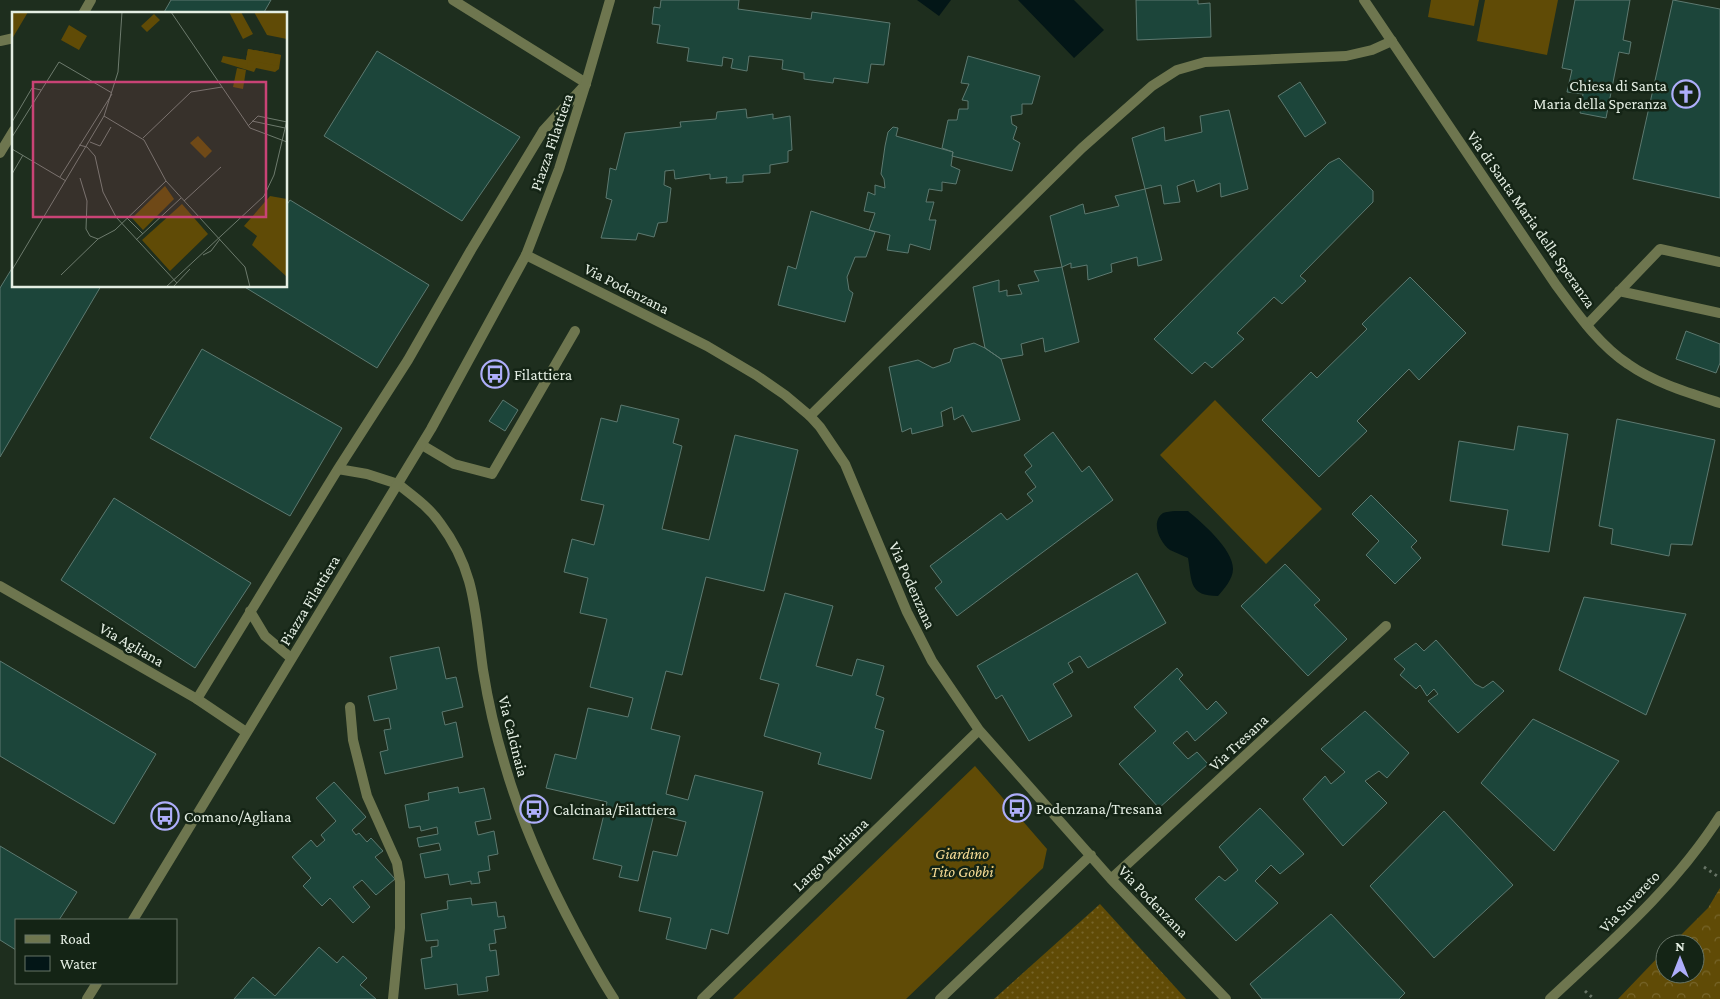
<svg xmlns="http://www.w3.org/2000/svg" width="1720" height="999" font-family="'Crimson Pro',serif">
<defs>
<pattern id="grass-dots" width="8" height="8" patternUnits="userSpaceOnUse" patternTransform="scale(1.25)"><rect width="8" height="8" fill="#604b06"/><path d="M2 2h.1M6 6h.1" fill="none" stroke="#77652a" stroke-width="1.8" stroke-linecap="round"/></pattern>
<pattern id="forest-crowns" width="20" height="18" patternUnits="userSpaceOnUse" patternTransform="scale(1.25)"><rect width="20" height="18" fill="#604b06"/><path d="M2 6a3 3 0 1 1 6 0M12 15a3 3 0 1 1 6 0" fill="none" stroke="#77652a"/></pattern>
</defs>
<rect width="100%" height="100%" fill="#1e2e1e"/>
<!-- grass -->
<path fill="url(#grass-dots)" d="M1100,904L1186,999H994Z"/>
<!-- forest -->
<path fill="url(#forest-crowns)" d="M1720,888V999H1618L1665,950V974H1695V944H1672L1708,908Z"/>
<!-- garden -->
<path fill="#604b06" d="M1431,0H1479L1474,26L1428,17Z
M1485,0H1558L1547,55L1477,41Z
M1215,400L1322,509L1266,564L1160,455Z
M975,766L1047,849L1043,868L906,999H733Z"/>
<!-- water -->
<path fill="#031617" d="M917,0H951L939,16Z
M1018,0H1074L1104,30L1074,58Z
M1175,511H1188C1202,523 1233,549 1233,569C1233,579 1224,589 1218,596C1189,596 1192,582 1188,558C1182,555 1176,553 1170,550C1160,543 1150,522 1163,513C1166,512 1171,511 1175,511Z"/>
<!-- building -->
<path fill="#1c453a" stroke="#5d7970" d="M171,0H271L263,14H163Z
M661,0H739L738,9L811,19L812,12L890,23L884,65L871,64L868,83L834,78L833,83L804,79V73L782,69L783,60L749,56L747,71L731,68L733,59L723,57L722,66L687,61L689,48L657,43L660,25L652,24L654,7L660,8Z
M1136,0H1198V4L1210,3L1211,37L1137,40Z
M1575,0H1630L1623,40L1631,42L1629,54L1619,52L1606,118L1580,113L1583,94L1567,92L1572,70L1562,68Z
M1673,0L1720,9V198L1633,179Z
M377,51L520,137L462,221L324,136Z
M968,56L1040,76L1032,104H1022V114L1011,116L1012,124L1017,127L1013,139L1020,143L1012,171L952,156L953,152L942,148L948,120H957L959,109H968V101L962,100L969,84L961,83Z
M1300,82L1326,123L1305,137L1278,96Z
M746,109L747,118L773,114V119L790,116L792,150L788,151V162L770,165V173L743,175V182L726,183L727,177L710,179V174L675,179L674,170L665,171L664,185L671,188L667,222L658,223L654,237L638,233L636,240L601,238L612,200L606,198L610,168L616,170L625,133L681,127L680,122L716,119L717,112Z
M1229,110L1248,189L1221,197L1220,183L1197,192L1194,180L1177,186L1180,202L1164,204L1161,185L1145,189L1132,138L1164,127L1165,141L1202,132L1200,116Z
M893,127L898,128L896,136L953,152L951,166L960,170L956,184L942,182V191L929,189L926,202H934L929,220H936L930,250L910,244L908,253L887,250L890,235L869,230L875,213L864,211L868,192L875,195V185L885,188L884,179L881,174L885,146L888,132Z
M1339,158L1373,191V202L1300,276L1306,281L1282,304L1274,297L1237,333L1244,339L1212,368L1205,362L1192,374L1154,339L1329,163Z
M1145,189L1162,260L1138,266L1137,257L1111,264L1112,272L1088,280L1087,265L1071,268V263L1062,267L1050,216L1083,204L1085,214L1119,206L1115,196Z
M290,200L429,285L377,368L243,286H286V206Z
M811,211L875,232L866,257H855L847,277L849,290L853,293L845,322L778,305L788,266L796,269Z
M14,265V286H101L0,457V288Z
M1062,267L1079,342L1045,352L1043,338L1021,344L1023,355L1001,359L985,348L973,287L999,280V292L1007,290V296L1022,294L1018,285L1039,281L1034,271Z
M1410,277L1466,333L1419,380L1409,369L1357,421L1367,431L1319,477L1262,420L1311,372L1317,378L1367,329L1362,324Z
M1686,331L1720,344V363L1716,373L1676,359Z
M974,343L985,348L1001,359L1020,420L972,432L963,415L954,420L952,407L941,412L943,426L912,434L911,428L902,432L889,367L918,360L933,368L950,362L954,349Z
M202,349L342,428L290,516L150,438Z
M503,400L518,410L505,431L489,421Z
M621,405L679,419L673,443L682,446L662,529L709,540L735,435L798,450L764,591L706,577L682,675L666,671L651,729L680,736L666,794L688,800L695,775L763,792L728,934L711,929L706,949L666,939L671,918L639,911L653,851L677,856L686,822L654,814L638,881L619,877L622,866L593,859L607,802L546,788L555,754L576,759L588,708L628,717L633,698L590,687L607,619L580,613L588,578L564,572L572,539L594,545L604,505L581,500L601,418L617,422Z
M1617,419L1715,440L1692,545L1671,544L1669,556L1611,544L1613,529L1599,526Z
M1518,426L1568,434L1549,552L1502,545L1508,510L1450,501L1459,441L1514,450Z
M1053,432L1082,472L1089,466L1113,500L957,616L935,588L942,582L930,566L1001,513L1007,520L1033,501L1027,494L1036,487L1025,472L1032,466L1024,455Z
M1371,495L1417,541L1411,547L1421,558L1395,584L1366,555L1379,541L1352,514Z
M114,498L251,583L195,668L61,580Z
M1285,564L1320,600L1314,605L1347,639L1308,676L1241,606Z
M1137,573L1166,623L1088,668L1080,656L1068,663L1073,672L1053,684L1072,716L1029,741L1002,695L996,699L977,666Z
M785,593L833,606L816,666L852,676L857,659L884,666L876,695L884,698L875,728L884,731L871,779L818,764L821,753L764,736L779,684L760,679Z
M1584,597L1686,614L1646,715L1559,670Z
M1436,640L1475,684L1483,688L1493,681L1504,691L1458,733L1428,701L1438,694L1434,689L1427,696L1420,685L1416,689L1400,675L1405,669L1394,659L1416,643L1424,651Z
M439,647L446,679L456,677L463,707L442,712L445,725L456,722L463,757L385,774L380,752L388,750L384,730L391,729L389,718L374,721L368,696L397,689L390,657Z
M0,661L156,754L114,824L0,756Z
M1177,668L1183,675L1179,679L1207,710L1216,701L1227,713L1195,741L1187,731L1173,743L1188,759L1197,752L1208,764L1159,808L1119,764L1156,731L1134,707Z
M1365,711L1409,753L1387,778L1379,771L1365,781L1387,803L1343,846L1303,799L1325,776L1331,784L1345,772L1321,749Z
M1533,719L1619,761L1554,851L1481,783Z
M334,782L366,817L352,830L356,835L359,833L367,842L371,838L383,851L375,857L395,879L376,895L362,880L353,887L370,907L353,923L330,898L322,906L303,886L311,878L292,857L311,840L317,847L325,840L321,835L336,821L316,798Z
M458,787L459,793L484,788L491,819L475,822L478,835L494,831L498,854L488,856L490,870L478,872L480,883L471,884V881L450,885L448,874L425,878L420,854L441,850L439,843L419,847L417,838L438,834L437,827L421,831L420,826L409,828L405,805L429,800L428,793Z
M1260,808L1304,854L1280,874L1271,865L1255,881L1278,903L1236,941L1195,899L1219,876L1225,881L1238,870L1219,847Z
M1444,811L1513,885L1434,958L1370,886Z
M0,846L77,892L59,920H16V950L0,940Z
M471,898L472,905L496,902L498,917L504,916L506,928L494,930L496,943L489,944L490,951L496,950L499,975L486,977L488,991L458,995L457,984L425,989L421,959L432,957L431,947L438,946V940L426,941L421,914L448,909L447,901Z
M1331,914L1405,993L1399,999H1262L1250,984Z
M319,947L337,963L343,956L367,978L360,985L376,999H234L253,977L275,996Z"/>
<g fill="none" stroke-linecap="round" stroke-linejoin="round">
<!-- path -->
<path stroke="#677466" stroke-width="3" stroke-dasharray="2.5 4" stroke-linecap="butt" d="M1704,867L1720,878
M1585,991L1594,999"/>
<!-- service -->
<path stroke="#6e764f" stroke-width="10" d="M1619,291L1720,313
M1587,325L1660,249L1720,262
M810,416L1082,148L1152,86L1177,70L1205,62L1346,56L1372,50L1392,41
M422,445L454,464L492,474L575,331
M338,469L367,474L398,484
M250,611L265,636L291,658
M197,699L338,469L408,360L471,250L543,131L586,84"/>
<!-- minor -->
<path stroke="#6e764f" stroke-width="10" d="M453,0L586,83
M1364,0L1556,285C1577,313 1598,344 1628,364C1655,383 1689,393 1720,403
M83,14L91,0
M0,41L14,38
M0,153L14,130
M526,255L707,346L756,375L785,395L810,416L820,427L845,464L907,612L932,661L979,730L1111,879L1226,999
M398,484C413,496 429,507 440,523C476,571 475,613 483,670C488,701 495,732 504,762C521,822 547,879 576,933C588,955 600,978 614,999
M0,586L197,699L246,732
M350,707L353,740L367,796L397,863L400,882V928L393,999
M1111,879L1386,626
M702,999L979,730
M940,999L1091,855
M1550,999C1611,942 1675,887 1720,816"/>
<!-- tertiary -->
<path stroke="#6e764f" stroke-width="10" d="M133,920L431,429L526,255L559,169L586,83L610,0
M87,999L97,983"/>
</g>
<!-- icons -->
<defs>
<g id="church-ring" transform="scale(1.4375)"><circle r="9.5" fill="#142415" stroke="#aeaefa" stroke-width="1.5"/><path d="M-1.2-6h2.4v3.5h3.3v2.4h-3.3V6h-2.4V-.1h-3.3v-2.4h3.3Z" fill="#aeaefa"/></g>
<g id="bus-ring" transform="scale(1.4375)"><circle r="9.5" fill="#142415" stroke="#aeaefa" stroke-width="1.5"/><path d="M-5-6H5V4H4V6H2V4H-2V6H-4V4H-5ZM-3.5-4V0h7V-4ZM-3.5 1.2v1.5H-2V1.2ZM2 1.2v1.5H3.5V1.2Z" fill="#aeaefa"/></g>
</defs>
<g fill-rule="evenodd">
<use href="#church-ring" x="1686" y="94"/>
<use href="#bus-ring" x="495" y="374"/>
<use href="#bus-ring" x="1017" y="808"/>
<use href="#bus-ring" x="534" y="809"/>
<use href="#bus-ring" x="165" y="816"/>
</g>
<g text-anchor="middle" stroke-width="5" stroke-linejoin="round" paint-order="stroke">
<!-- poi labels -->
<g font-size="16" fill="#e4eee3" stroke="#142415" text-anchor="start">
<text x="1667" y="91" text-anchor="end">Chiesa di Santa<tspan x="1667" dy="18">Maria della Speranza</tspan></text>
<text x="514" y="380">Filattiera</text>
<text x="1036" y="814">Podenzana/Tresana</text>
<text x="553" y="815">Calcinaia/Filattiera</text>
<text x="184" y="822">Comano/Agliana</text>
</g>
<!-- street labels -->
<g font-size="16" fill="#e4eee3" stroke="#142415">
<text transform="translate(551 142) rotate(-71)" y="6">Piazza Filattiera</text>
<text transform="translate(1532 219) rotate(55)" y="6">Via di Santa Maria della Speranza</text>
<text transform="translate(627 288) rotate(27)" y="6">Via Podenzana</text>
<text transform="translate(913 585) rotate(66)" y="6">Via Podenzana</text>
<text transform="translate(309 600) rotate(-59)" y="6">Piazza Filattiera</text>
<text transform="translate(132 644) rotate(30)" y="6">Via Agliana</text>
<text transform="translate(514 736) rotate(76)" y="6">Via Calcinaia</text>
<text transform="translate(1238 742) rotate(-43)" y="6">Via Tresana</text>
<text transform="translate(830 854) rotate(-44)" y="6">Largo Marliana</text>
<text transform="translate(1154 901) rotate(46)" y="6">Via Podenzana</text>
<text transform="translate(1629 901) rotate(-46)" y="6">Via Suvereto</text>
</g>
<!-- park labels -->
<g font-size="16" font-style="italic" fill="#f7dc95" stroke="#142415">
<text x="962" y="859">Giardino<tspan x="962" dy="18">Tito Gobbi</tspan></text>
</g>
</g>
<!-- overview -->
<g transform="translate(12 12)">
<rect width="275" height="275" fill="#1e2e1e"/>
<path d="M0,0H16L0,27ZM217,0H229L241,22L231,27ZM242,0H275V27L255,23ZM170,192L196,222L158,259L130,228Z" fill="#604b06"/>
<path d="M236,37L269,43L267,57L263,60L244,56L242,60L209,50L211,44L234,48ZM258,184L275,187V265L240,233L245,224L232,214Z" fill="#604b06"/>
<path d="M142,2L148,8L135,20L129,14ZM57,13L75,24L67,38L49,28ZM236,37L269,43L266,54L236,48L235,56L224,54L225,47L234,48ZM225,56L234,58L231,77L221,75ZM186,124L200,139L193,146L178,131ZM153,174L162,187L131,218L120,206Z" fill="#604b06"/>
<path fill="none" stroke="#6d7b6d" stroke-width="1" d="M159,0L238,116L275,130M92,104L132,128L154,169L233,255L238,275M240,109L273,116M0,110L20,76L29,78M236,114L246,104L275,110M0,125L47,50L100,81M131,126L179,80L210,75M78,130L88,134L99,115M67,133L75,135L83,144L91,180L104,205L165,271M0,137L54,169M0,162L11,143M48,165L100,82M68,166L75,189L74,217L78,224L86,227L103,218L154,169M172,189L209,155M115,206L131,222M124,228L169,186M191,243L199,239L208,227M0,258L92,104L106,60L110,0M49,263L86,227M154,275L252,184L262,163L275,108M161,275L178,257"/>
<path fill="#c94376" fill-opacity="0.15" stroke="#c94376" stroke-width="2.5" d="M21,70H254V205H21Z"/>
<rect width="275" height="275" fill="none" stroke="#e4eee3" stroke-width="2.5"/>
</g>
<!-- legend -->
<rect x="15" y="919" width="162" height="65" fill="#142415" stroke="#677567"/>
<rect x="25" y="935" width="25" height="8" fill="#6e764f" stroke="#677567"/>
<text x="60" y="944" font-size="15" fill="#e4eee3">Road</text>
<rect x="25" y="956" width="25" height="15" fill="#031617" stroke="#677567"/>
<text x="60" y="969" font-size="15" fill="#e4eee3">Water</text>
<!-- north arrow -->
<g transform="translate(1680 959)"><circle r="24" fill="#142415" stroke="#677567"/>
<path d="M0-4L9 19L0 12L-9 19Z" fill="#aeaefa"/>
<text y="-8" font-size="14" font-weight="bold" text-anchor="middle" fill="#e4eee3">N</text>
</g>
</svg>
